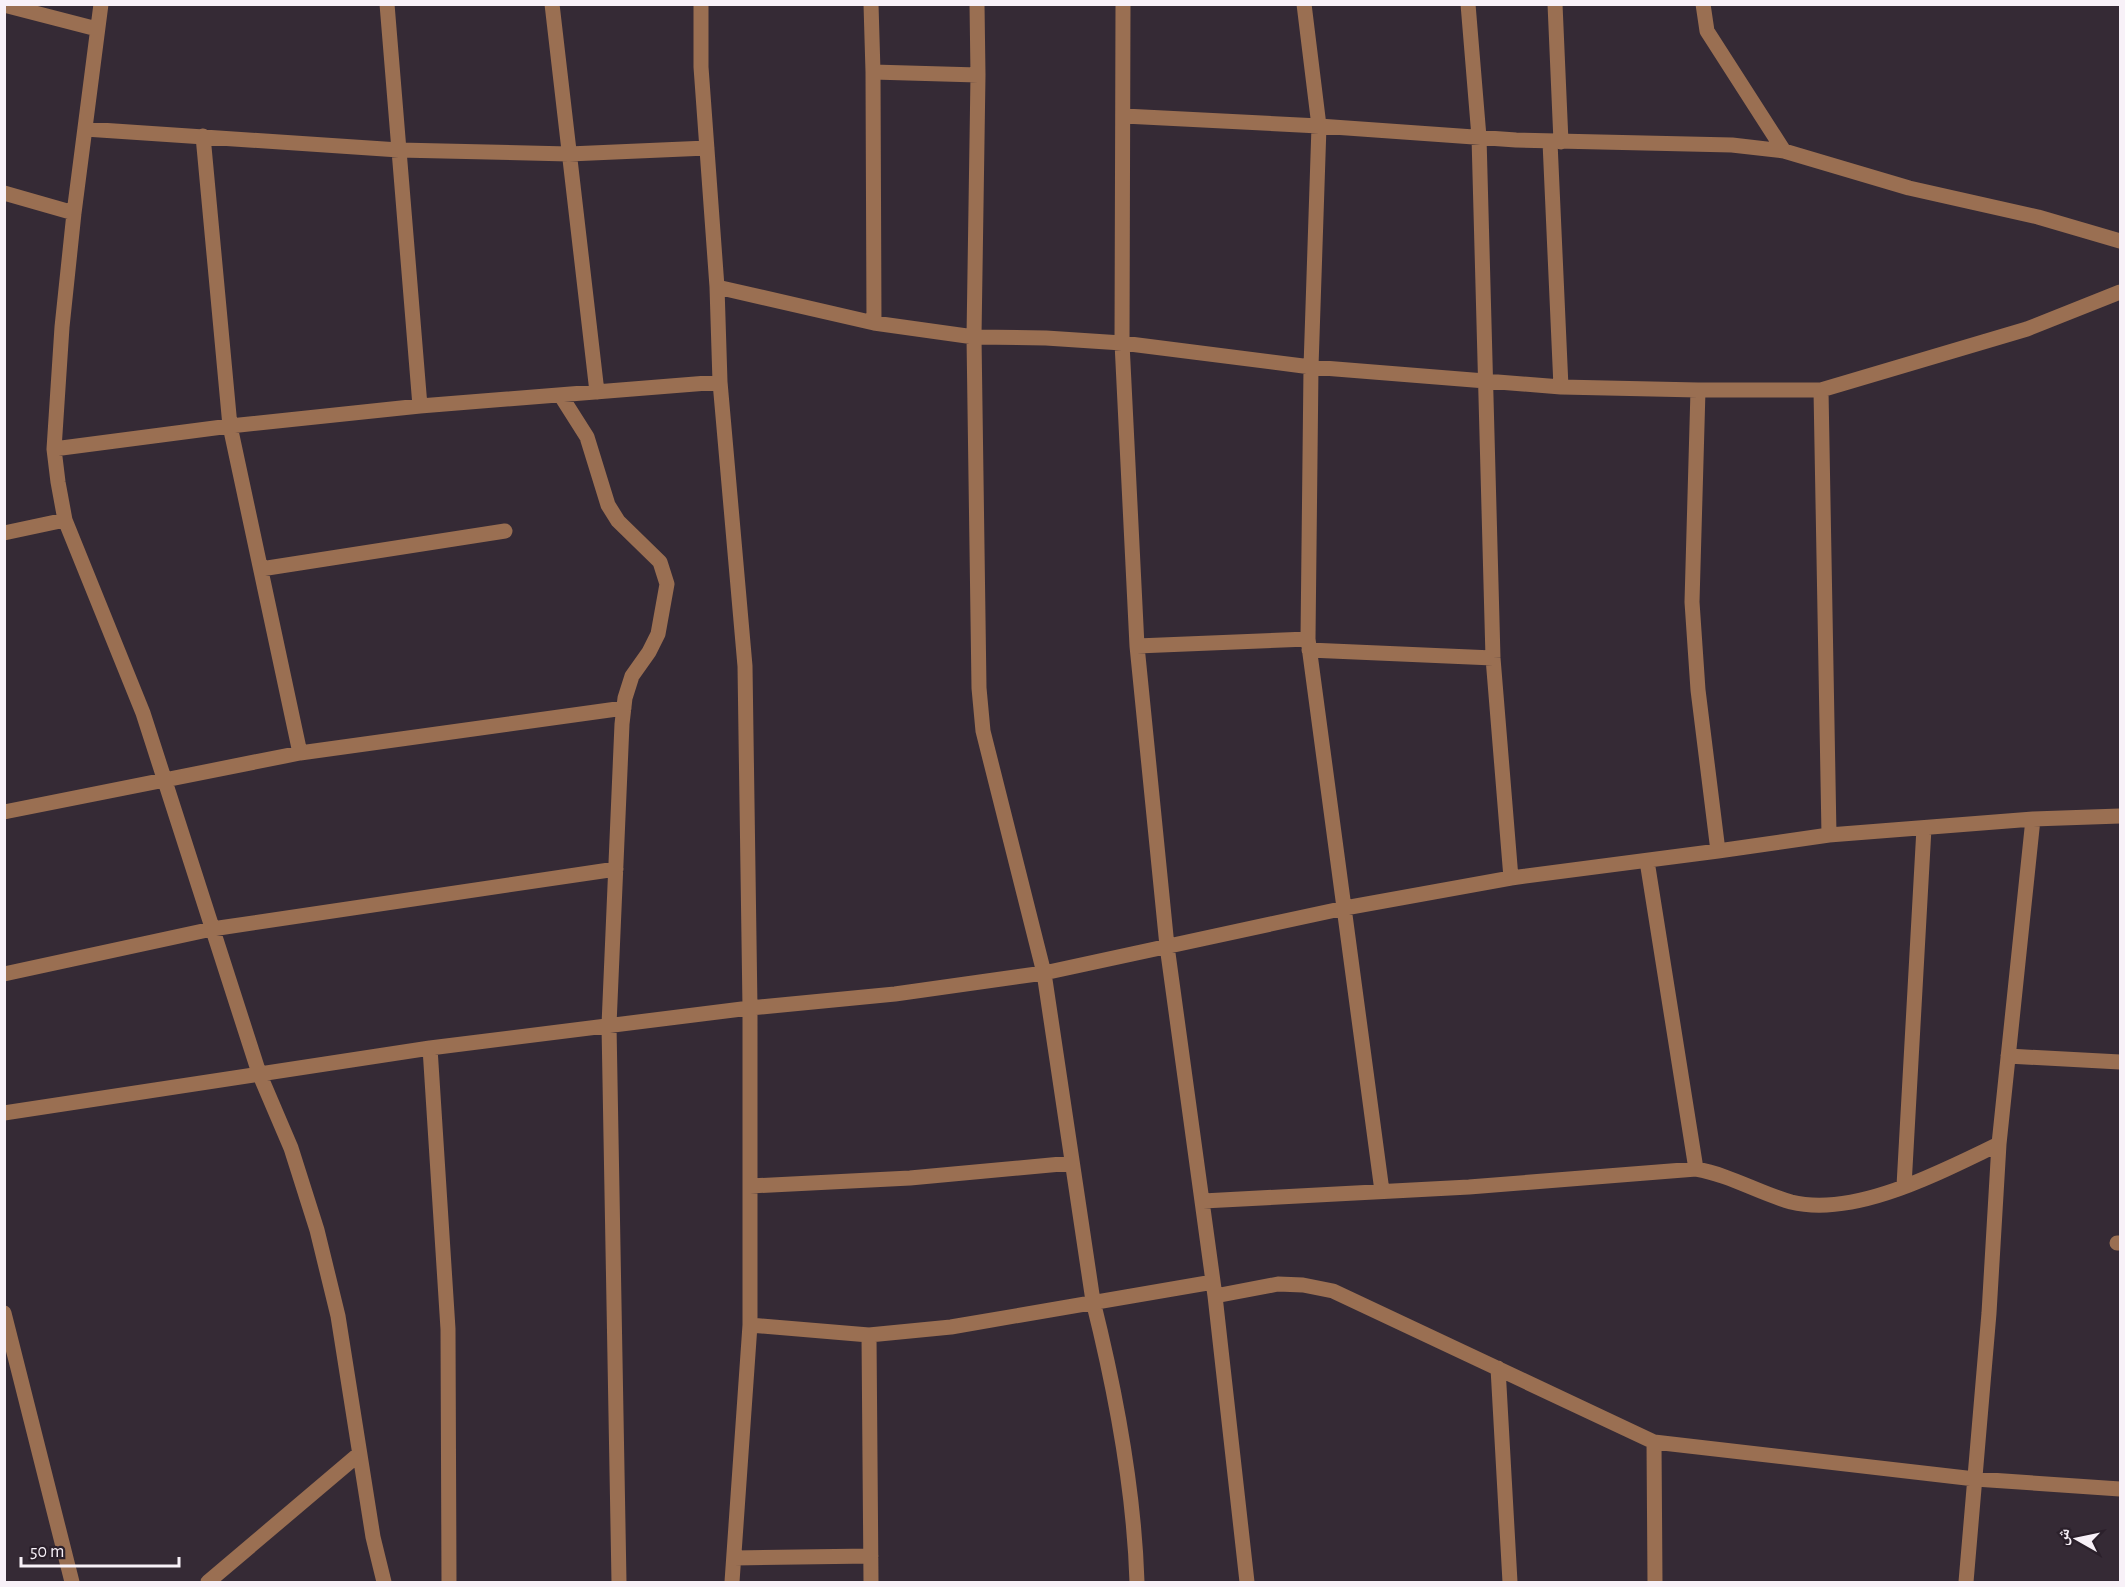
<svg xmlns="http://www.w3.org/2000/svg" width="2125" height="1587" font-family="'Alegreya Sans','Noto Naskh Arabic',sans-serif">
<rect width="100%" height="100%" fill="#352a35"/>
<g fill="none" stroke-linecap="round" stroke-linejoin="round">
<!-- minor -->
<path stroke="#9a6f52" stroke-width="15" d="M101,4L74,213L62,327L54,449L58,482L65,520L143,713L259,1073L291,1148L317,1230L338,1316L373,1537L384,1582
M387,4L420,406
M552,4L597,392
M701,4V67L717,287L720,382L745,666L750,1008V1325L732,1582
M871,4L873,72
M977,4L978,75L974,337L979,688L983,731L1044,973L1093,1301C1116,1393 1134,1487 1137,1582
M1123,4L1122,343L1137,646L1167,946L1215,1296L1247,1582
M1304,4L1319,126L1311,367L1308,639L1382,1191
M1468,4L1479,137L1493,658L1511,878
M1555,4L1561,142
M1703,4L1707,31L1784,151L1909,188L2038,217L2120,241
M4,5L97,29
M1124,116L1319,126L1516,140L1732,145L1784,151
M85,129L399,150L569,154L707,148
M203,136L230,426L300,753
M1550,142L1561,387
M4,193L74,213
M717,287L874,323L974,337L1046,338L1122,343L1311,367L1561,387L1698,390H1821L1829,835
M874,323L873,72L978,75
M1698,390L1692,602L1698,690L1718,851
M1821,390L2027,329L2120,292
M561,396L587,437L608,505L618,521L660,562L667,584L658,634L649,652L632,676L625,698L622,724L609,1025L619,1582
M54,449L230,426L420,406L720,382
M4,533L65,520
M261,569L505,531
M1137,646L1308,639
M1309,650L1493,658
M4,812L300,753L624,708
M1647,861L1696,1169
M4,974L212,929L616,869
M430,1048L448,1329L449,1582
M2008,1056L2120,1062
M4,1113L430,1048L750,1008L895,994L1044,973L1345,908L1511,878L1718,851L1829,835L2033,819L2120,816
M750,1186L910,1178L1072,1163
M1904,1186L1924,828
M1203,1201L1469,1187L1696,1169C1730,1175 1759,1193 1791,1202C1856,1218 1942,1171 1999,1144
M2117,1243H2120
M1215,1296L1278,1284L1303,1285L1333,1291L1654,1442L1975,1479L2120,1489
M4,1313L72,1582
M750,1325L869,1335L951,1327L1213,1282
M869,1335L871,1582
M1498,1368L1510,1582
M1654,1442L1655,1582
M734,1558L871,1556
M208,1582L359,1454
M1966,1582L1989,1313L1999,1144L2033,819"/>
</g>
<!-- border -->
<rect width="2125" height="1587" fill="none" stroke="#f8f1f8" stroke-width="12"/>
<!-- north arrow -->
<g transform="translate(2077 1539) rotate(279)" stroke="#2b202b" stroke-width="4.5" paint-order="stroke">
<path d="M0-4.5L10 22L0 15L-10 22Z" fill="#f8f1f8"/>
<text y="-9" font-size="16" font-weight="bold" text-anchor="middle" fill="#f8f1f8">ش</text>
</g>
<!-- scale -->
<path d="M21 1557v9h158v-9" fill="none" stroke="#f8f1f8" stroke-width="3"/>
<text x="30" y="1557" font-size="18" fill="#f8f1f8" stroke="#2b202b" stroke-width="4.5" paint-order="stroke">50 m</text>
</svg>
